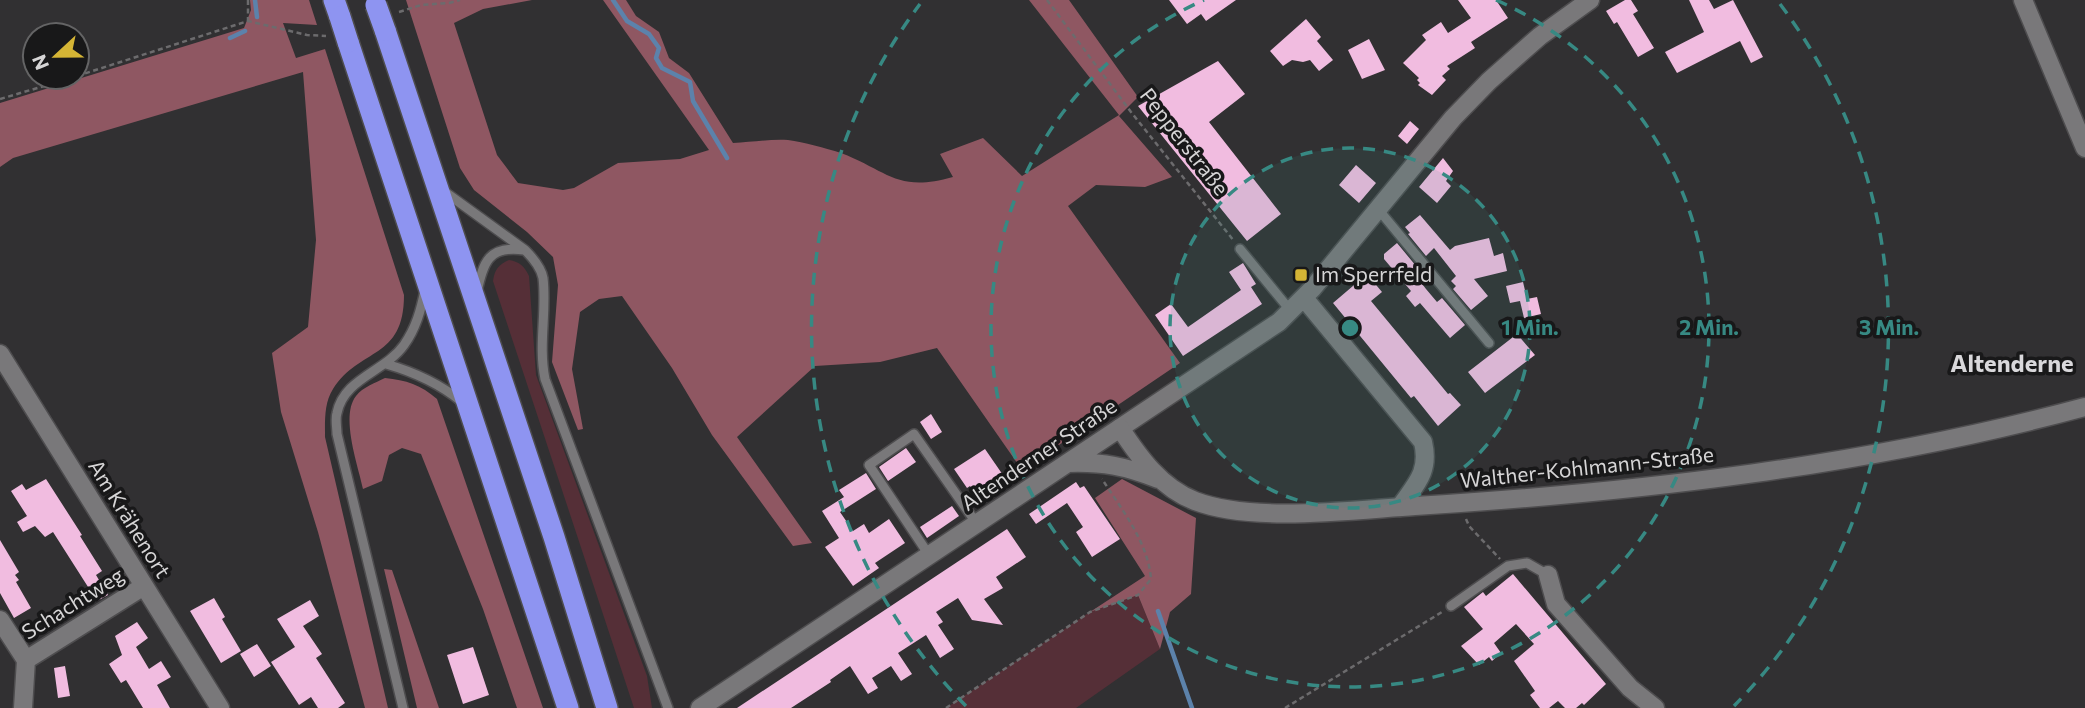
<svg xmlns="http://www.w3.org/2000/svg" width="2085" height="708" font-family="Commissioner,sans-serif">
<rect width="100%" height="100%" fill="#313032"/>
<!-- green -->
<path fill="#552f37" d="M509,260C520,262 524,266 529,276L536,375L647,676L652,708H634L493,281C495,269 498,265 509,260Z
M1138,595L1160,649L1076,708H946L1090,612Z"/>
<!-- forest -->
<path fill="#8f5762" d="M250,0H309L317,25L283,23L296,58L325,49L404,295C404,360 360,347 333,389C324,403 325,421 325,437L388,708H365L318,532L281,412L272,353L308,327L316,240L303,72L13,158L0,167V103L244,28L251,10Z
M406,0H532L483,9L454,23L497,155L518,183L563,190L574,188L618,163L680,159L709,150L603,0H626L636,16L659,32L669,58L689,73L733,143C751,142 770,139 788,140C804,142 825,148 841,153C888,171 897,193 953,177L940,154L983,138L1022,176L1119,115L1029,0H1069L1138,97L1119,116L1172,177L1145,187L1096,185L1068,206L1180,363L1022,470L937,348L880,362L815,366L737,437L812,543L793,546L712,435L672,368L622,296L599,299L580,312L572,369L583,429L578,430L552,362L558,285L553,257L527,232L474,190L460,168Z
M385,378C406,380 421,385 437,399L543,708H517L483,609L421,454L402,448L389,455L382,481L363,489C358,465 340,416 356,396C363,387 375,383 385,378Z
M1122,479L1196,518L1191,594L1170,612L1160,649L1138,595L1090,612L1145,576L1095,498Z
M384,569L392,570L439,708H417Z"/>
<g fill="none" stroke-linecap="round" stroke-linejoin="round">
<!-- stream -->
<path stroke="#5c82ab" stroke-width="4.5" d="M255,0L257,17
M613,0L627,21L649,34L659,48L656,58L662,68L690,82L693,101L727,158
M230,38L245,31
M1158,611L1192,708"/>
</g>
<!-- building -->
<path fill="#f1bce0" d="M1169,0H1236L1206,21L1201,14L1187,24Z
M1458,0H1496L1508,18L1471,42L1475,48L1447,66L1450,69L1442,76L1446,80L1432,95L1418,85L1420,83L1417,80L1419,78L1403,63L1426,40L1422,35L1441,22L1448,33L1471,18Z
M1625,0H1631L1638,11L1633,14L1654,48L1638,57L1617,22L1614,24L1606,11Z
M1689,0H1709L1714,9L1733,0L1763,57L1751,63L1740,41L1677,73L1665,52L1704,32Z
M1306,19L1321,37L1317,41L1333,60L1319,71L1310,60L1303,62L1292,60L1283,66L1270,51Z
M1369,39L1385,70L1362,79L1348,50Z
M1218,61L1245,94L1209,122L1281,214L1247,241L1138,106Z
M1410,121L1419,129L1407,144L1398,136Z
M1443,158L1453,171L1446,181L1451,186L1437,203L1419,187Z
M1356,165L1376,183L1359,203L1339,185Z
M1420,215L1450,250L1455,246L1489,238L1494,256L1503,253L1507,271L1474,279L1488,296L1471,310L1453,289L1456,286L1451,281L1456,276L1434,248L1426,256L1408,234L1410,233L1405,227Z
M1397,243L1421,272L1416,276L1426,289L1437,302L1442,298L1465,325L1450,338L1420,303L1415,307L1406,296L1411,291L1384,259V254Z
M1243,263L1256,284L1251,287L1262,304L1183,356L1155,315L1171,304L1188,327L1241,290L1229,272Z
M1367,274L1382,292L1371,301L1448,394L1450,393L1461,405L1438,426L1414,396L1411,398L1333,303Z
M1523,282L1527,299L1537,297L1541,314L1524,318L1520,301L1510,303L1506,286Z
M1517,334L1535,355L1485,393L1468,372Z
M931,414L942,432L931,439L920,422Z
M906,448L916,462L888,481L879,467Z
M985,449L1005,478L977,496L970,486L967,488L954,469Z
M866,473L876,489L840,512L853,531L864,524L869,533L889,519L905,543L875,563L879,568L853,586L825,547L839,538L822,511L844,497L839,490Z
M46,479L82,535L80,536L102,571L96,575L108,595L97,601L53,532L45,537L35,526L23,532L17,522L27,516L11,491L22,484L26,490Z
M1076,482L1080,488L1084,486L1120,539L1092,557L1076,532L1083,527L1067,503L1036,524L1029,514Z
M952,506L959,516L927,538L920,527Z
M1007,529L1026,557L996,577L1003,588L984,599L1003,625L972,620L958,598L936,612L943,622L938,625L954,649L940,658L926,635L898,653L912,674L901,681L891,666L872,678L878,688L868,694L850,666L830,680L831,682L791,708H737Z
M0,540L19,572L15,575L19,580L16,582L31,608L14,618L0,593Z
M1513,574L1606,684L1584,705L1582,703L1576,708H1565L1558,701L1549,708H1540L1530,695L1535,691L1514,661L1534,644L1516,624L1494,643L1501,653L1492,661L1489,657L1479,665L1461,646L1483,629L1464,607L1483,592L1486,596Z
M214,598L225,617L222,619L241,651L221,663L190,611Z
M310,600L319,616L303,626L322,654L316,658L345,703L338,708H318L311,697L299,705L271,662L295,647L277,619Z
M137,622L148,638L136,647L149,669L161,661L171,677L157,685L170,708H143L126,680L121,683L109,664L122,655L115,636Z
M257,644L271,666L254,677L240,654Z
M473,647L489,695L463,704L447,655Z
M65,666L70,696L58,698L54,668Z"/>
<g fill="none" stroke-linecap="round" stroke-linejoin="round">
<!-- lane casing -->
<g stroke="#4e4d4f" stroke-width="12">
<path id="lane" d="M445,192L525,250C533,258 541,267 543,278C547,312 538,345 545,379L668,708
M1378,209L1489,343
M1240,249L1290,310
M477,292C483,262 489,245 524,250
M386,364C414,372 439,383 462,402
M929,555L869,465L914,434L977,524
M1451,606L1508,566L1527,563L1548,575
M403,708L337,434C337,428 335,419 337,413C344,378 385,372 404,345C416,328 421,310 425,290"/>
</g>
<!-- street casing -->
<g stroke="#4e4d4f" stroke-width="21">
<path id="street" d="M2023,0L2085,148
M1304,298L1423,442C1430,472 1416,484 1400,507
M0,354L220,708
M1120,428L1279,322L1312,289L1453,118L1489,81L1540,36L1590,0
M1548,575L1556,604L1630,688L1655,708
M0,620L26,660L23,708
M26,660L144,586"/>
</g>
<!-- secondary casing -->
<g stroke="#4e4d4f" stroke-width="21">
<path id="secondary" d="M1069,463C1103,462 1125,466 1158,479
M700,708L1120,428C1139,457 1161,488 1195,501C1253,523 1352,510 1415,506C1641,492 1866,466 2085,407"/>
</g>
<!-- highway casing -->
<g stroke="#4e4d4f" stroke-width="24">
<path id="highway" d="M334,0L340,17
M385,30L554,537L607,708
M348,42L568,708"/>
</g>
<!-- path -->
<path stroke="#6c6b6d" stroke-width="2.5" stroke-dasharray="5 3.5" stroke-linecap="butt" d="M248,0V21
M1047,0L1131,112L1234,241
M399,12L421,5L449,3L460,0
M77,76L248,21L307,35L326,36
M0,99L75,77
M1466,519L1469,526L1500,559
M946,708L1090,612L1138,595L1151,579C1148,542 1122,510 1102,479
M1285,708L1442,612"/>
<!-- lane -->
<use href="#lane" stroke="#79787a" stroke-width="9"/>
<!-- street -->
<use href="#street" stroke="#79787a" stroke-width="18"/>
<!-- secondary -->
<use href="#secondary" stroke="#79787a" stroke-width="18"/>
<!-- highway -->
<use href="#highway" stroke="#8e94f1" stroke-width="21"/>
<!-- highway-bridge casing -->
<g stroke="#4e4d4f" stroke-width="24" stroke-linecap="butt">
<path id="highway-bridge" d="M376,5L385,30
M340,17L348,42"/>
</g>
<!-- highway-bridge -->
<use href="#highway-bridge" stroke="#8e94f1" stroke-width="21"/>
</g>
<!-- distance rings -->
<circle cx="1350" cy="328" r="180" fill="#378983" fill-opacity=".12"/>
<g fill="none" stroke="#378983" stroke-width="3.5" stroke-dasharray="12 9">
<circle cx="1350" cy="328" r="180"/>
<path d="M1496 0A359 359 0 1 1 1204 0"/>
<path d="M966 706A539 539 0 0 1 920 4M1780 4A539 539 0 0 1 1734 706"/>
</g>
<!-- markers -->
<rect fill="#d5b535" stroke="#181819" stroke-width="2.5" x="1294" y="268" width="14" height="14" rx="3.5"/>
<g text-anchor="middle" stroke-width="7" stroke-linejoin="round" paint-order="stroke">
<!-- street labels -->
<g font-size="21" fill="#d6d5d6" stroke="#181819">
<text transform="translate(1184 142) rotate(52)" y="7">Pepperstraße</text>
<text transform="translate(1039 455) rotate(-34)" y="7">Altenderner Straße</text>
<text transform="translate(1587 468) rotate(-6)" y="7">Walther-Kohlmann-Straße</text>
<text transform="translate(129 519) rotate(58)" y="7">Am Krähenort</text>
<text transform="translate(73 604) rotate(-32)" y="7">Schachtweg</text>
</g>
<!-- poi labels -->
<g font-size="21" fill="#d6d5d6" stroke="#181819" text-anchor="start">
<text x="1315" y="282">Im Sperrfeld</text>
</g>
<!-- quarter labels -->
<g font-size="24" font-weight="bold" fill="#d9d8db" stroke="#181819">
<text x="2012" y="372">Altenderne</text>
</g>
</g>
<circle cx="1350" cy="328" r="10" fill="#378983" stroke="#181819" stroke-width="3.5"/>
<g font-size="21" text-anchor="middle" font-weight="bold" fill="#378983" stroke="#181819" stroke-width="7" stroke-linejoin="round" paint-order="stroke">
<text x="1530" y="335">1 Min.</text>
<text x="1709" y="335">2 Min.</text>
<text x="1889" y="335">3 Min.</text>
</g>
<!-- north arrow -->
<g transform="translate(56 56) rotate(248)"><circle r="33" fill="#181819" stroke="#646465" stroke-width="2"/>
<path d="M0-5L12 26L0 18L-12 26Z" fill="#d5b535"/>
<text y="-10" font-size="19" font-weight="bold" text-anchor="middle" fill="#d6d5d6">N</text>
</g>
</svg>
